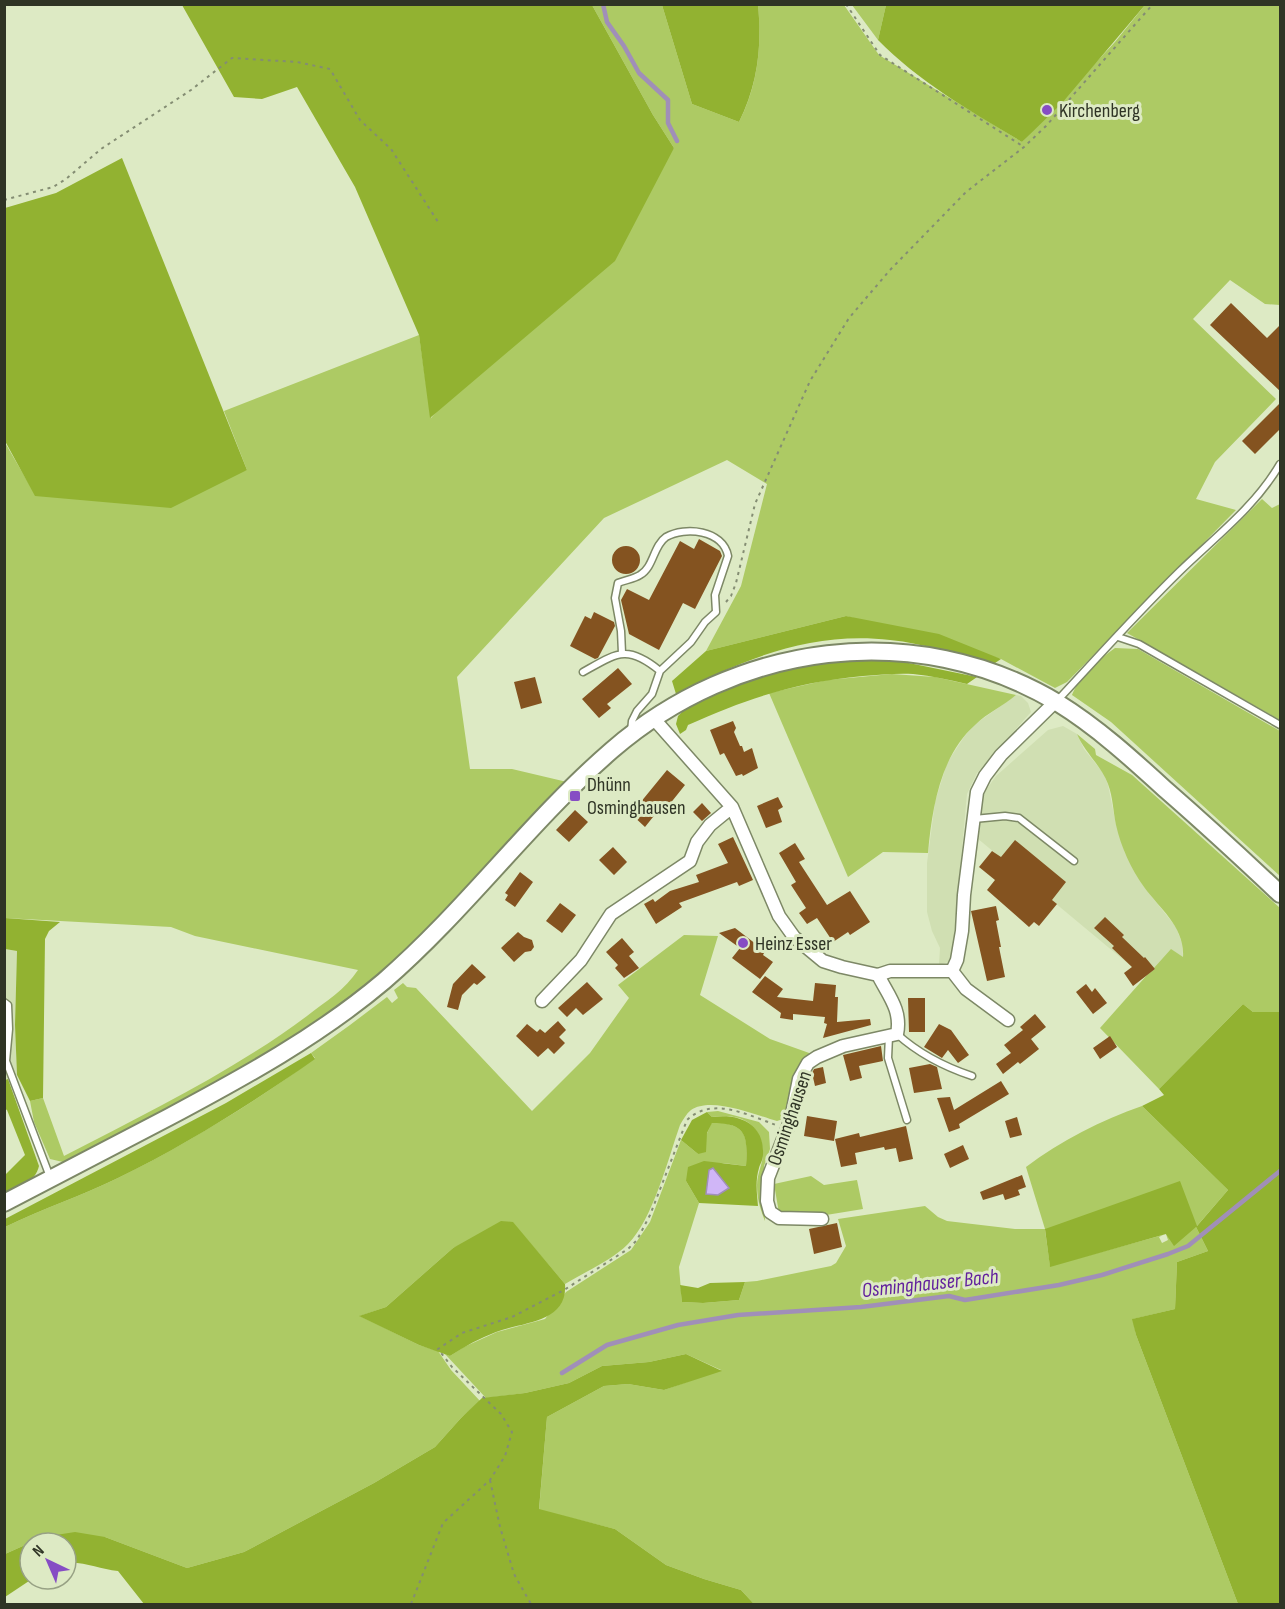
<svg xmlns="http://www.w3.org/2000/svg" width="1285" height="1609" font-family="'Sofia Sans Condensed',sans-serif">
<rect width="100%" height="100%" fill="#ddeac4"/>
<!-- built -->
<path fill="#d0dfb2" d="M1016,695L1021,696L1028,703L1031,712L977,773L967,794L954,936L951,958L948,962L939,965L940,948L932,931L927,912V863L935,802L947,763L964,737L974,725Z
M1063,726L1077,734L1084,749L1104,774L1108,785L1116,824L1125,853L1144,887L1176,927L1182,943L1183,958L1155,969L1133,986L1124,973L1132,967L977,838L980,805L986,790L996,776L1048,730Z
M4,949L17,951L15,1025L17,1075L5,1080Z"/>
<!-- green -->
<path fill="#adca64" fill-rule="evenodd" d="M592,5H662L692,104L739,122C758,85 762,45 758,5H844L879,55L1022,142L1115,42L1145,5H1280V305L1265,304L1230,280L1193,319L1276,399L1215,462L1196,499L1236,510L1067,682L1055,688L1001,659L846,616L706,651L741,586L767,484L727,460L604,518L457,677L470,769H512L567,782L431,925L368,984L340,1006L263,1057L69,1161L63,1162L50,1159L34,1122L30,1101L43,1098L64,1156C147,1113 232,1072 307,1016C326,1001 345,990 358,970L195,936L171,927L5,918L4,441L36,496L247,470L224,411L419,335L431,418L674,148L653,115Z
M852,5H886L878,40Z
M1262,499L1272,508L1280,504V720L1127,633Z
M1115,648L1138,649L1280,731V876L1111,722L1072,695C1079,677 1099,659 1115,648Z
M892,674L935,677L1016,695C1003,706 987,713 975,725C940,756 932,809 928,853L883,852L848,877L769,693L827,680Z
M1077,734L1095,749L1096,755L1132,775L1280,908V1012H1253L1243,1004L1159,1089L1100,1028L1147,975L1155,969L1154,968L1171,949L1183,957C1185,927 1160,909 1144,887C1131,869 1121,847 1116,825C1113,811 1113,797 1108,784C1101,765 1085,753 1077,734Z
M684,935L718,936L700,995L770,1039L812,1054L786,1118L777,1121C756,1115 711,1096 691,1110C686,1114 683,1120 680,1125C668,1159 653,1219 628,1244C611,1261 586,1271 565,1284L513,1223L453,1248L386,1307L360,1316L419,1345L438,1351L451,1370L480,1401L461,1418L435,1447L374,1483L244,1552L187,1568L105,1537H43L5,1554V1227C42,1209 81,1196 118,1178C183,1146 257,1101 315,1058L311,1053L350,1025L387,997L392,1003L398,998L394,990L403,983L407,987L416,988L532,1111L590,1053L629,998L618,985Z
M1142,1106L1228,1190L1196,1227L1208,1251L1177,1262L1175,1309L1133,1319L1136,1335L1238,1604H754L741,1590L704,1579L666,1565L615,1529L539,1510L547,1417L604,1386L628,1384L664,1390L721,1370L686,1354L649,1362L602,1366L569,1383L525,1393L486,1398L445,1354L450,1356L464,1347L497,1332L545,1319L566,1292L631,1250L650,1222L681,1140L698,1154L712,1122C747,1124 748,1135 746,1166L723,1163L686,1181L699,1203L679,1267L682,1302L703,1303L739,1300L745,1282L757,1281L831,1266L836,1263L846,1246L838,1219L925,1206L938,1217L947,1221L1015,1229H1045L1026,1167C1060,1141 1102,1120 1142,1106ZM1196,1227L1166,1234L1168,1240L1162,1243L1159,1237L1163,1235L1050,1266L1045,1230Z
M718,1111L759,1122L769,1132L770,1149L764,1166L765,1221C760,1208 757,1199 757,1185C757,1174 763,1163 763,1154C762,1122 739,1113 712,1117L707,1112Z
M811,1176L824,1185L857,1180L863,1209L820,1216L779,1213L774,1184Z"/>
<!-- forest -->
<path fill="#92b231" d="M182,5H592L653,115L674,148L615,261L430,418L419,335L355,187L297,87L262,99L234,97Z
M662,5H758C762,46 758,84 739,122L692,104Z
M886,5V4L1145,5L1062,103L1022,142C972,112 919,82 878,40Z
M122,158L247,470L171,508L35,496L5,441V208L56,193Z
M846,616L939,634L1001,659L992,665C959,656 924,643 890,640C811,631 744,659 676,694L672,681L706,651Z
M859,658L904,662L977,677L967,684C950,680 932,676 913,674C896,673 880,675 863,676C797,682 748,698 688,725L686,730L680,734L676,724L678,716L690,704L758,675L800,666Z
M5,918L60,922L49,931L45,939L43,1098L30,1101L17,1075L15,1025L17,951L5,949Z
M1243,1004L1253,1012H1280V1604H1238L1136,1335L1132,1319L1175,1309L1177,1262L1208,1251L1196,1227L1174,1246L1166,1234L1050,1267L1045,1229L1180,1181L1197,1226L1228,1190L1142,1106L1164,1095L1159,1089Z
M311,1053L315,1059C254,1102 186,1145 118,1178C81,1196 42,1209 5,1227V1219L226,1103Z
M8,1079L39,1166C35,1183 19,1187 5,1194V1175L25,1155L7,1110L5,1109V1080Z
M707,1112L712,1117C738,1113 765,1123 763,1155C763,1160 760,1164 759,1168C755,1181 757,1194 758,1206L699,1203L686,1181L688,1167L704,1161L746,1166C748,1135 746,1123 712,1123L707,1133L706,1152L698,1154L681,1140L692,1120Z
M501,1221L513,1222L565,1284C568,1323 523,1322 496,1332C480,1338 465,1346 450,1356L419,1345L359,1316L386,1307L453,1248Z
M745,1282L739,1300L703,1303L682,1302L680,1285L698,1288L710,1283Z
M686,1354L722,1371L664,1390L628,1384L604,1386L547,1417L539,1509L615,1529L666,1565L704,1579L741,1590L754,1604H144L118,1571C100,1569 83,1561 66,1563V1543H30V1579H32L5,1597V1554L43,1537L75,1532L105,1537L187,1568L244,1552L374,1483L435,1447L461,1418L482,1398L525,1393L569,1383L602,1366L649,1362Z"/>
<!-- water -->
<path fill="#d0b6f7" stroke="#a08fb8" stroke-width="1.5" d="M713,1168L729,1188L718,1195L706,1194L709,1170Z"/>
<g fill="none" stroke-linecap="round" stroke-linejoin="round">
<!-- stream -->
<path stroke="#a08fb8" stroke-width="4.5" d="M603,4L607,22L624,46L639,73L668,100V123L677,141
M562,1373L607,1345L678,1325L738,1315L861,1307L949,1296L965,1300L1059,1285L1102,1275L1168,1254L1188,1246L1280,1171"/>
</g>
<!-- building -->
<path fill="#845320" d="M1231,303L1267,338L1281,324V392L1210,325Z
M1281,402V428L1255,454L1242,441Z
M699,539L720,551L722,556L695,609L683,603L659,650L629,634L621,600L627,589L649,600L680,541L694,549Z
M612 560a14 14 0 1 1 28 0a14 14 0 1 1-28 0Z
M594,612L614,622L615,626L598,658L595,659L570,646L585,616L591,619Z
M618,668L632,684L607,704L611,708L599,718L582,699Z
M535,677L542,703L521,709L514,682Z
M733,721L736,728L734,732L740,746H742L744,752L752,748L758,768L743,776L742,774L736,776L724,753L720,755L710,730Z
M667,770L685,785L669,805L665,802L645,827L631,814Z
M778,797L783,807L778,810L782,822L766,828L757,806Z
M702,803L711,813L702,821L693,812Z
M575,810L588,822L569,842L556,830Z
M733,837L753,880L739,886L737,882L679,903L682,907L656,924L644,904L653,899L655,902L670,891L699,882L696,875L728,863L718,844Z
M1015,840L1066,882L1052,900L1057,904L1039,926L1034,922L1029,927L987,890L995,880L979,867L992,851L1001,857Z
M795,843L805,859L799,862L827,905L850,891L870,922L850,935L848,932L833,942L817,918L807,924L799,913L806,908L791,885L796,882L779,853Z
M613,847L627,862L614,875L599,860Z
M520,872L533,882L515,907L505,900L508,895L505,893Z
M560,903L576,915L562,933L546,921Z
M996,906L999,920L996,921L1001,947H999L1005,977L987,981L971,911Z
M1105,917L1124,935L1122,937L1144,958L1145,957L1155,969L1133,986L1124,973L1132,967L1112,948L1114,946L1094,928Z
M735,928L765,951L763,955L773,962L760,979L732,958L740,948L719,933Z
M518,932L524,937L532,940L534,947L531,951L525,952L514,962L501,948Z
M622,938L634,952L629,956L639,968L624,978L615,968L618,965L606,952Z
M472,964L486,977L477,985L474,983L462,995L458,1010L447,1007L453,984Z
M765,976L783,989L777,997L813,1001L815,983L836,985L835,997H838L837,1022L870,1019L871,1025L823,1038L827,1024L824,1023L825,1017L793,1014V1020L780,1018L781,1013L752,992Z
M587,982L603,999L583,1015L576,1008L567,1017L558,1008Z
M1086,984L1092,992L1095,988L1107,1003L1093,1014L1076,992Z
M908,998H925V1032H909Z
M1035,1014L1046,1027L1031,1039L1039,1049L1020,1064L1018,1062L1003,1074L996,1064L1011,1053L1004,1045L1023,1030L1020,1027Z
M558,1021L566,1030L559,1037L565,1043L554,1054L548,1048L538,1057L516,1036L527,1024L537,1032L540,1029L545,1033Z
M939,1024L951,1030L969,1055L958,1063L948,1050L942,1058L924,1047Z
M1110,1036L1117,1047L1100,1059L1093,1048Z
M881,1046L883,1061L859,1066L862,1078L850,1081L843,1055Z
M930,1064L937,1067L942,1089L914,1093L909,1068Z
M823,1067L826,1083L815,1086L812,1073L814,1069Z
M1001,1081L1009,1094L959,1124L960,1128L949,1132L937,1098L950,1097L954,1110Z
M807,1116L837,1121L834,1141L804,1136Z
M1017,1117L1022,1135L1010,1138L1005,1121Z
M906,1126L913,1159L899,1162L896,1148L885,1150L884,1147L855,1153L857,1164L841,1167L835,1139L859,1133L860,1137Z
M963,1145L969,1159L950,1168L944,1154Z
M1022,1175L1026,1187L1018,1190L1020,1195L1005,1200L1003,1194L983,1200L980,1192Z
M837,1223L842,1247L814,1254L809,1229Z"/>
<g fill="none" stroke-linecap="round" stroke-linejoin="round">
<!-- lane casing -->
<g stroke="#7d8866" stroke-width="9">
<path id="lane" d="M1118,637L1139,644L1280,725
M622,653L621,631L615,598L618,583C625,580 634,579 640,575C654,567 653,546 666,537C685,526 723,530 728,556L715,595L716,612L705,622L691,642L660,671L652,694L637,711L632,721L631,732
M583,672C617,653 627,644 660,671
M1056,702C1097,658 1137,613 1180,571C1215,537 1255,507 1280,464
M974,819L1005,816L1019,818L1074,861
M4,1002L8,1005L9,1029L6,1061L50,1177
M897,1034C918,1053 945,1067 972,1076
M889,1036L888,1058L907,1120"/>
</g>
<!-- street casing -->
<g stroke="#7d8866" stroke-width="15">
<path id="street" d="M654,719L732,807L779,916L794,937L823,961L842,967L878,975L890,971H952L957,960L962,931L964,895L977,792L985,776L1001,755L1055,702
M952,971L966,989L1008,1020
M542,1001L581,960L611,914L690,861L697,842L710,825L732,807
M822,1219L779,1218L770,1212L767,1201L768,1178L791,1119L799,1079L808,1063L817,1057L843,1046L897,1034C902,1010 888,995 878,975"/>
</g>
<!-- secondary casing -->
<g stroke="#7d8866" stroke-width="20">
<path id="secondary" d="M4,1203C59,1174 114,1146 169,1117C244,1077 319,1036 384,981C466,910 530,821 612,750C736,643 914,617 1058,703C1097,727 1132,759 1166,790C1205,824 1243,859 1280,894"/>
</g>
<!-- path -->
<path stroke="#848d73" stroke-width="2" stroke-dasharray="3 4.5" stroke-linecap="butt" d="M846,4L880,55L1024,147
M4,200L53,187L66,179L101,149L191,90L232,58L297,62L330,69L360,120L391,149L440,225
M726,602L731,596L736,583L755,504L810,381L849,318L890,270L966,192L1024,147L1046,126L1153,4
M490,1480L500,1527L514,1574L531,1604
M411,1604L443,1523L490,1480L505,1456L512,1432L501,1414L452,1367L438,1349L462,1333L512,1317L564,1290L628,1249L637,1240L650,1215L687,1120C712,1096 748,1115 776,1125"/>
<!-- lane -->
<use href="#lane" stroke="#fff" stroke-width="6"/>
<!-- street -->
<use href="#street" stroke="#fff" stroke-width="12"/>
<!-- secondary -->
<use href="#secondary" stroke="#fff" stroke-width="16"/>
</g>
<!-- markers -->
<g fill="#864dc4" stroke="#ddeac4" stroke-width="2">
<circle cx="1047" cy="110" r="6"/>
<rect x="569" y="790" width="12" height="12" rx="3"/>
<circle cx="743" cy="943" r="6"/>
</g>
<g text-anchor="middle" stroke-width="6" stroke-linejoin="round" paint-order="stroke">
<!-- poi labels -->
<g font-size="20" fill="#2f3425" stroke="#ddeac4" text-anchor="start">
<text x="1059" y="117">Kirchenberg</text>
<text x="587" y="791">Dhünn<tspan x="587" dy="23">Osminghausen</tspan></text>
<text x="755" y="950">Heinz Esser</text>
</g>
<!-- street labels -->
<g font-size="20" fill="#2f3425" stroke="#ddeac4">
<text transform="translate(789 1118) rotate(-71)" y="7">Osminghausen</text>
</g>
<!-- water labels -->
<g font-size="21" font-style="italic" fill="#62219d" stroke="#ddeac4">
<text transform="translate(930 1283) rotate(-6)" y="7">Osminghauser Bach</text>
</g>
</g>
<!-- border -->
<rect width="1285" height="1609" fill="none" stroke="#2f3425" stroke-width="12"/>
<!-- north arrow -->
<g transform="translate(48 1561) rotate(316)"><circle r="28" fill="#ddeac4" stroke="#97a184" stroke-width="1.5"/>
<path d="M0-4.5L10 22L0 15L-10 22Z" fill="#864dc4"/>
<text y="-9" font-size="16" font-weight="bold" text-anchor="middle" fill="#2f3425">N</text>
</g>
</svg>
